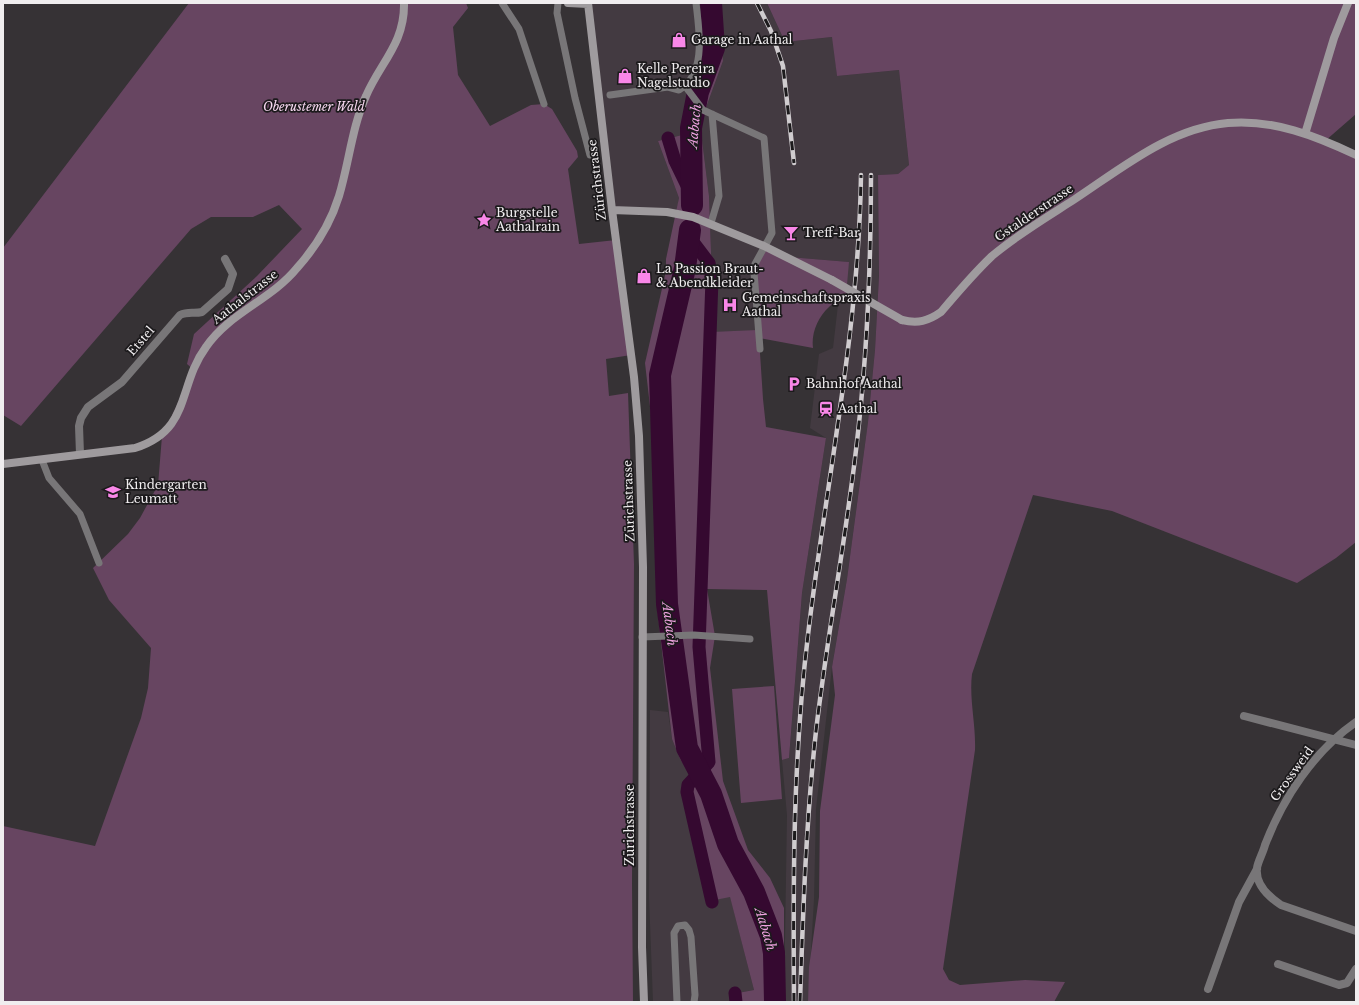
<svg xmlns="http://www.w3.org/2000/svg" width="1359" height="1005" font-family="'Libre Baskerville',serif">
<rect width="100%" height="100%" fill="#363235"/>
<!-- built -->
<path fill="#433a41" d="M588,3H702L706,46L685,111L682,135L658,141L679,198L677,213L612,210Z
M718,3H767L785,42L833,37L837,76L899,70L909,165L898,174L878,175L879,276L875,350L868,422L847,579L832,667L816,809L814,899L808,1002H784L787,815L782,760L789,758L802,593L826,438L810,428L819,354L833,348L839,296L849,262L789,257L758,331L710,332L712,279L709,196L700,124L723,61Z
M650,710L668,712L672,739L680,759L692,777L686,785L710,901L730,896L754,990L732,994L733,1002H653L649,897Z"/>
<!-- green -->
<path fill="#674561" d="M189,3H466L468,8L453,27L458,75L490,126L531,105L544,104L552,109L577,151L578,157L568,169L579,244L616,240L631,355L606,359L609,396L628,393L634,564L632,883L633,1002H3V826L95,846L141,718L148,688L151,648L109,600L93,568L128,534L140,518L158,485L162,436L194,370L187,364L194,334L257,276L302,229L279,205L253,217H211L191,229L21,426L3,415V248Z
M702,3H718L723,61L700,124L709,196L712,279L710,332L758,330L754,272L764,246L789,257L849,262L846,296C840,300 833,303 829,307C818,317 811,333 813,348L759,338L763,399L766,427L826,438L802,593L789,758L782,760L767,590L707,589L715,636L710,668L723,781L748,850L770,878L784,908V1002H733L732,994L754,990L730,897L710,901L685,795L686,785L692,777L680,759L672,739L657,607L651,415L645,363L666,271V259L679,198L658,141L682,135L685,111L706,46Z
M767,3H1356V114L1325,141L1356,155V542L1336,558L1297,583L1112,511L1033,495L972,674C969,699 976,724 975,750L943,969L949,980L960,985L1025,980L1065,982L1054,1002H808L809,967L819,897L820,811L835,695L832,667L847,579L868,422L875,350L879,276L878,175L898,174L909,165L899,70L837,76L832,37L785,42Z
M774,686L782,799L741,803L732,689Z"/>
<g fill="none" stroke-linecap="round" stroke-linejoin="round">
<!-- canal -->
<path stroke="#350930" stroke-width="13" d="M668,138L675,161L692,196
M690,238L709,263L712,279L699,647L709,762L688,785L687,792L712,902
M735,993L736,1002"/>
<!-- river -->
<path stroke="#350930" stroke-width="22" d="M692,205L691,128L698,92L714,48L711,3
M690,230L685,268L660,375L667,604L687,748L711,794L728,844L754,892L771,936L774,953L775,1002"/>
<!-- lane -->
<path stroke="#787678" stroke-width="7" d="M502,3L519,29L544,104
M558,3L557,13L575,98L590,155
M685,86L703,110L764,138L772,233L755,264L754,272L760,349
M610,95L668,87L679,90C707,74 699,30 696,3
M711,223L719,196L712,114
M42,460L49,478L80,514L99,563
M642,637L694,635L750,639
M677,1002L674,933L678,926L685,925L689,930L691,937L695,995L694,1002"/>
<!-- street -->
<path stroke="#787678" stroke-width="8" d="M80,454L79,426L81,418L88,407L122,382L180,315C188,311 194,314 202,312L228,289L233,274L225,259
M1244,716L1356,745
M1356,722C1314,751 1283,798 1265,845C1263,853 1258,861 1257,868C1255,884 1269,897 1281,905L1356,931
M1278,964L1339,985L1347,983L1356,969
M1208,989L1239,902L1257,869"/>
<!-- secondary -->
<path stroke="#9f9b9e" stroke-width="8" d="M568,3L588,4
M588,3L612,210L634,377L639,436L643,567L642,947L644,1002
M1305,134L1334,38L1348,3
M612,210L667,212L693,217L764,246L832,280
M902,320C918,324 928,321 941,312C957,293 974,273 992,256C1018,234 1047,217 1075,199C1122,168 1170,128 1228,123C1273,119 1316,136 1356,155
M3,464L135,448C192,430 177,386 206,347C229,313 271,300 297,268C315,248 331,222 339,196C349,163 352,127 366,96C380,63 405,43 404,3"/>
<!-- rail casing -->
<g stroke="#d0cccf" stroke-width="4.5">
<path id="rail" d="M757,3L771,31L783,66L794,163
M794,1002C793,879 793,757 808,635C826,482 859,330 861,175
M800,1002C803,912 806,821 816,731C827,637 845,544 856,450C867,359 871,267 871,175"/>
</g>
<!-- rail -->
<use href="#rail" stroke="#1c1a1c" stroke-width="3" stroke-dasharray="9" stroke-linecap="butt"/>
<!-- secondary-bridge -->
<path stroke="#9f9b9e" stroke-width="8" d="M832,280L902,320"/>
</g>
<!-- icons -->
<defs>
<g id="shop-bare" transform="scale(1.2)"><path d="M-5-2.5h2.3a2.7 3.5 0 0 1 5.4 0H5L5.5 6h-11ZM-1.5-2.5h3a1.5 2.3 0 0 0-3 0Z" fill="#f987e8" stroke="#1c1a1c" stroke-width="2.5" paint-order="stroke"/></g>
<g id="sight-bare" transform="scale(1.2)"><path d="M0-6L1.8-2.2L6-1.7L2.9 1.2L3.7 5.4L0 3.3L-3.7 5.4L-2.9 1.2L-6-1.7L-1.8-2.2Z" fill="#f987e8" stroke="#1c1a1c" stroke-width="2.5" paint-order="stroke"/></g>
<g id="bar-bare" transform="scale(1.2)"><path d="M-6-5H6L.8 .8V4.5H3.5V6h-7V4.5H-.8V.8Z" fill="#f987e8" stroke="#1c1a1c" stroke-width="2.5" paint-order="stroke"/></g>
<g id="hospital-bare" transform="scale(1.2)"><path d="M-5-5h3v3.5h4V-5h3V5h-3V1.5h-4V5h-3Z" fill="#f987e8" stroke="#1c1a1c" stroke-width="2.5" paint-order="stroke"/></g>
<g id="parking-bare" transform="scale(1.2)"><path d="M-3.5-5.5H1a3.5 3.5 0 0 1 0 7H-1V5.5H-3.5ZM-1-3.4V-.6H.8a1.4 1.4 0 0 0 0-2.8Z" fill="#f987e8" stroke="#1c1a1c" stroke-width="2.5" paint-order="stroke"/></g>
<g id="station-bare" transform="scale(1.2)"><path d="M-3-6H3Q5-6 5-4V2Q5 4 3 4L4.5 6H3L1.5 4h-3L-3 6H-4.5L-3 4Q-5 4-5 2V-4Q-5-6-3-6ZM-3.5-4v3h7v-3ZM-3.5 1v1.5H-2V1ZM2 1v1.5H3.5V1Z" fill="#f987e8" stroke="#1c1a1c" stroke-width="2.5" paint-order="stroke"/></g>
<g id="school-bare" transform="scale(1.2)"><path d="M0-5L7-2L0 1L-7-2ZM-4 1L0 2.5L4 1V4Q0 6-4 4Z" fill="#f987e8" stroke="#1c1a1c" stroke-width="2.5" paint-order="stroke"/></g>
</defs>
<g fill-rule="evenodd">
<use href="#shop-bare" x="679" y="40"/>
<use href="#shop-bare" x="625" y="76"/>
<use href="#sight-bare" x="484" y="220"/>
<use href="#bar-bare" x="791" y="233"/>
<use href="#shop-bare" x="644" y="276"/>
<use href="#hospital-bare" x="730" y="305"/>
<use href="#parking-bare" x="794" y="384"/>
<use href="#station-bare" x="826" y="409"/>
<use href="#school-bare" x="113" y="492"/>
</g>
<g text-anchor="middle" stroke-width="3.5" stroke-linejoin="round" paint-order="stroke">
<!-- poi labels -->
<g font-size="12" fill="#f0edef" stroke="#1c1a1c" text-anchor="start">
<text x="691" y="44">Garage in Aathal</text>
<text x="637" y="73">Kelle Pereira<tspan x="637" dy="14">Nagelstudio</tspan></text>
<text x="496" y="217">Burgstelle<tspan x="496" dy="14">Aathalrain</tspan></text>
<text x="803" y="237">Treff-Bar</text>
<text x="656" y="273">La Passion Braut-<tspan x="656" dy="14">&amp; Abendkleider</tspan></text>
<text x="742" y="302">Gemeinschaftspraxis<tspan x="742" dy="14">Aathal</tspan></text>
<text x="806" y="388">Bahnhof Aathal</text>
<text x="838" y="413">Aathal</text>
<text x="125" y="489">Kindergarten<tspan x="125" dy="14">Leumatt</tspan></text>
</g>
<!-- park labels -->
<g font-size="12" font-style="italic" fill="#f7d8f0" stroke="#1c1a1c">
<text x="314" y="111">Oberustemer Wald</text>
</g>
<!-- street labels -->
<g font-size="12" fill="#f0edef" stroke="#1c1a1c">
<text transform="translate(597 180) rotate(-97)" y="4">Zürichstrasse</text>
<text transform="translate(1034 213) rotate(-34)" y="4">Gstalderstrasse</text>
<text transform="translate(245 297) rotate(-38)" y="4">Aathalstrasse</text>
<text transform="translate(141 341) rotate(-49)" y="4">Etstel</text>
<text transform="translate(629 501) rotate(-92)" y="4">Zürichstrasse</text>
<text transform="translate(1292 774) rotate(-54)" y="4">Grossweid</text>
<text transform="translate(630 825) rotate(-90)" y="4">Zürichstrasse</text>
</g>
<!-- water labels -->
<g font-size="13" font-style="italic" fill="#eda2df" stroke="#1c1a1c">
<text transform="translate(694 126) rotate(-85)" y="5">Aabach</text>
<text transform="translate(670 624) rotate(83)" y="5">Aabach</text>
<text transform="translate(766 929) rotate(73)" y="5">Aabach</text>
</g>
</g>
<!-- border -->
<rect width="1359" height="1005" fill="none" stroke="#f0edef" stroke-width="8"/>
</svg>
